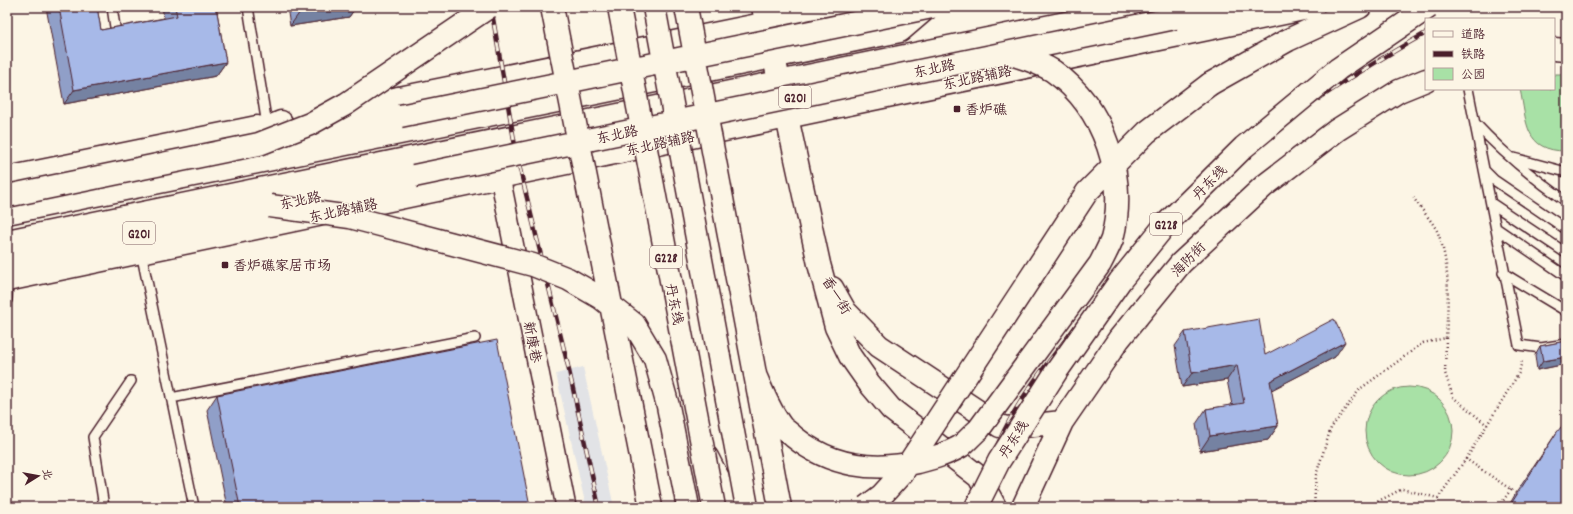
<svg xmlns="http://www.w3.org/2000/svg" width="1573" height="514" font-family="Dekko,'LXGW WenKai TC',sans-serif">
<rect width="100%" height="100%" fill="#fcf5e5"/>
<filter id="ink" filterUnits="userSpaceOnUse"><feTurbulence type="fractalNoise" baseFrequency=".025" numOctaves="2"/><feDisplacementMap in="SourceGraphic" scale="8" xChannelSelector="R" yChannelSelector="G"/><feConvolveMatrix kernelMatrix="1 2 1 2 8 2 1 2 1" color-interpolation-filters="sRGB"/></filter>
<g filter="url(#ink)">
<!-- built -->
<path fill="#e2e3e6" d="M583,367L614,507H586L556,374Z"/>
<!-- green -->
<path fill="#a8e1a6" stroke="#798068" d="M1554,74H1566V151C1524,151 1527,122 1520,89H1554Z
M1365 431a44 44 0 1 1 88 0a44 44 0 1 1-88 0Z"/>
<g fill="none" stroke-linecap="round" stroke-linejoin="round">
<!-- lane casing -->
<g stroke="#4a1f2b" stroke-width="12">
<path id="lane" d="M112,7L115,27
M248,7L267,125
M1468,89L1519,345L1541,348L1566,344
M1475,123C1502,152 1533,178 1566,201
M1514,158L1566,172
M1484,170L1494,180L1566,229
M1491,203L1566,253
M1496,228L1566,276
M141,252L194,507
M1503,273L1566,311
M7,300L8,280
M171,398L475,338
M104,507L93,437L131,381"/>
</g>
<!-- street casing -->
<g stroke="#4a1f2b" stroke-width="22">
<path id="street" d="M500,177L566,507"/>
</g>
<!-- secondary casing -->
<g stroke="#4a1f2b" stroke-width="25">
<path id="secondary" d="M763,7L819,264L836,327L850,356L869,383L891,409L979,477L995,507
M1554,49L1566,50
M335,111L847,7
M7,178L257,127
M7,280L1313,7
M832,288L845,311L879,346L1000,426L1006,428L1062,422
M1023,507L1062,422L1119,339L1181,263L1264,186L1337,130L1399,91L1426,80"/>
</g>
<!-- primary casing -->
<g stroke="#4a1f2b" stroke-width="25">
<path id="primary" d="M399,98L405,132
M225,146L281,122
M116,156H178
M452,166L500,177
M7,213L900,31L928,7
M7,241L1143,7"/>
</g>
<!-- highway casing -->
<g stroke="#4a1f2b" stroke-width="25">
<path id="highway" d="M1175,18L1227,7
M1210,84L1288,40L1360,7
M287,138L400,116
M7,261L414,176
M707,457C717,477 725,492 743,507"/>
</g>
<!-- path -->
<path stroke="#4a1f2b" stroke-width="2.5" stroke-dasharray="1 3" stroke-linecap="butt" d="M1446,338L1445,373L1453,397L1487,425
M1519,495L1466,459L1519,373L1522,361
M1314,507L1316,475L1331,428L1360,389L1423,343L1446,338C1448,302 1451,267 1438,233C1434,223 1419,207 1413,197
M1367,507L1402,489L1438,498L1466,459
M1499,507L1511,489"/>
<!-- lane -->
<use href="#lane" stroke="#fcf5e5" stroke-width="9"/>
<!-- street -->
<use href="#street" stroke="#fcf5e5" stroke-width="19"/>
<!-- secondary -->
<use href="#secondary" stroke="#fcf5e5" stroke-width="22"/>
<!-- primary -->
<use href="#primary" stroke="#fcf5e5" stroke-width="22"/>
<!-- highway -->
<use href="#highway" stroke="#fcf5e5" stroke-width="22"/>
<!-- rail casing -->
<g stroke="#4a1f2b" stroke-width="4.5">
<path id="rail" d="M491,7L517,157L568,366L599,507
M974,507C984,480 992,454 1005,429C1023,393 1049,361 1074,329C1100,295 1128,260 1158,229C1235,152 1331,86 1426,33"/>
</g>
<!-- rail -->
<use href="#rail" stroke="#fcf5e5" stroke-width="3" stroke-dasharray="9" stroke-linecap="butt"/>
<!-- highway-bridge casing -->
<g stroke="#4a1f2b" stroke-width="25" stroke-linecap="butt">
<path id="highway-bridge" d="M552,7L651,507
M619,7L714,507
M654,7L747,507
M686,7L780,507
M400,116L932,7
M414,176L1175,18
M7,196L259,144L310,124L346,104L489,7
M270,206L350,217L533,265L568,279L601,298L634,324L655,359L668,406L688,507
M755,375C763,393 770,412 782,427C785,430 790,433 794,437C830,466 874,472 918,462C933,458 948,454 961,446C967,441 973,434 979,429L1100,264C1104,256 1109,247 1112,239C1128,178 1105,108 1053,71C1039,62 1023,58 1008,53
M866,507L882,495L903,472L1087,192L1147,132L1210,84
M976,507L999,461L1056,372L1120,281L1166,224L1244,147L1338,69L1429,7"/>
</g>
<!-- highway-bridge -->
<use href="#highway-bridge" stroke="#fcf5e5" stroke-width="22"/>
</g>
<!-- wall -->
<path fill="#909fc8" stroke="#4a1f2b" d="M46,7H97L101,30L164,18L162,7H216L226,62L216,76L64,104Z
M287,7H356L349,17L290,26Z
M1185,332L1265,355L1335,357L1271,390L1278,426L1268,440L1200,451L1196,424L1206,409L1232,405L1227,380L1182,387L1175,346Z
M1566,341V364L1537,370L1535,355L1540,346Z
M217,395L530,506L529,507H227L207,410Z
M1557,432L1566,507H1508L1516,493Z"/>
<!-- shaded-wall -->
<path fill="#7582a2" stroke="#4a1f2b" d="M332,7H356L349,17L290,26L300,12Z
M226,62L216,76L64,104L74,90Z
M1345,342L1335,357L1260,396L1270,381Z
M1566,357V364L1537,370L1543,361Z
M1237,365L1227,380L1182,387L1192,373Z
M1278,426L1268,440L1200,451L1210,436Z"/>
<!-- building -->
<path fill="#a7b9e8" stroke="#4a1f2b" d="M59,7H97L101,30L177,16L175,7H216L226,62L74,90Z
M299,7H332L300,12Z
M1259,319L1265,355L1334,319L1345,342L1270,381L1278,426L1210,436L1206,409L1244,403L1237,365L1192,373L1185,332Z
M497,340L530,506L524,507H240L217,395Z
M1566,341V357L1543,361L1540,346Z
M1566,421V507H1509L1527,479L1557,432Z"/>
</g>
<!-- markers -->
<g fill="#4a1f2b" stroke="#fcf5e5" stroke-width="1.5">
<rect x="953" y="105" width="8" height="8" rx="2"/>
<rect x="221" y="261" width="8" height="8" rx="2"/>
</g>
<g text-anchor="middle" stroke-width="3" stroke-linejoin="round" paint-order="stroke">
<!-- shield labels -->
<g fill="#fcf5e5" stroke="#7f5f63" stroke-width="1">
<rect x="779" y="86" width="32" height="22" rx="3"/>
<rect x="1150" y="213" width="32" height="22" rx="3"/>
<rect x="123" y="222" width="32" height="22" rx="3"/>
<rect x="650" y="246" width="32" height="22" rx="3"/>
</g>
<g font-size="13" font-weight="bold" fill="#4a1f2b">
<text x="795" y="102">G201</text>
<text x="1166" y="229">G228</text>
<text x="139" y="238">G201</text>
<text x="666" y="262">G228</text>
</g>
<!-- street labels -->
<g font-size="14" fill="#4a1f2b" stroke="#fcf5e5">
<text transform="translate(934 68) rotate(-12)" y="5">东北路</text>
<text transform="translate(977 77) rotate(-12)" y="5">东北路辅路</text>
<text transform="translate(617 134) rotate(-12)" y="5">东北路</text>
<text transform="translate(660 143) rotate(-12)" y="5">东北路辅路</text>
<text transform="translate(1209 182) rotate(-45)" y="5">丹东线</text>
<text transform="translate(300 200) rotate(-12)" y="5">东北路</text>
<text transform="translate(343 210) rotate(-12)" y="5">东北路辅路</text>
<text transform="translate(1188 259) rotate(-46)" y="5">海防街</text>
<text transform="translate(837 295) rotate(58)" y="5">香一街</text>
<text transform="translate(675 304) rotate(79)" y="5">丹东线</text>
<text transform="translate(533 342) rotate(79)" y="5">新康巷</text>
<text transform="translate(1013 439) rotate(-57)" y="5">丹东线</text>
</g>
<!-- poi labels -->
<g font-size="14" fill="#4a1f2b" stroke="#fcf5e5" text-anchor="start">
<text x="965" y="114">香炉礁</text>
<text x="233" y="270">香炉礁家居市场</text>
</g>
</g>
<!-- margin -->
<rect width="1573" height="514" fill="none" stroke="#fcf5e5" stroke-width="24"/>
<rect x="12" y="12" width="1549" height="490" fill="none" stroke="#4a1f2b" stroke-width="1.5" filter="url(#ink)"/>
<!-- legend -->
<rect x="1425" y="18" width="130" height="72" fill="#fcf5e5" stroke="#b59f9b"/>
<rect x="1433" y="31" width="20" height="6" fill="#fcf5e5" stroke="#b59f9b"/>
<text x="1461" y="38" font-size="12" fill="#4a1f2b">道路</text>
<rect x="1433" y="51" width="20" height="6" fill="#4a1f2b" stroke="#b59f9b"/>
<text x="1461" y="58" font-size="12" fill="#4a1f2b">铁路</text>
<rect x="1433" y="68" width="20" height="12" fill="#a8e1a6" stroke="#b59f9b"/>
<text x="1461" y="78" font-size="12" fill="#4a1f2b">公园</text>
<!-- north arrow -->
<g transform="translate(38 476) rotate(79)" stroke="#fcf5e5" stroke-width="3" paint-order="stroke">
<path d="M0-3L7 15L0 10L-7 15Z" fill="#4a1f2b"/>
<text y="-6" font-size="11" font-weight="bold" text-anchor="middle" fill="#4a1f2b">北</text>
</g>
</svg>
